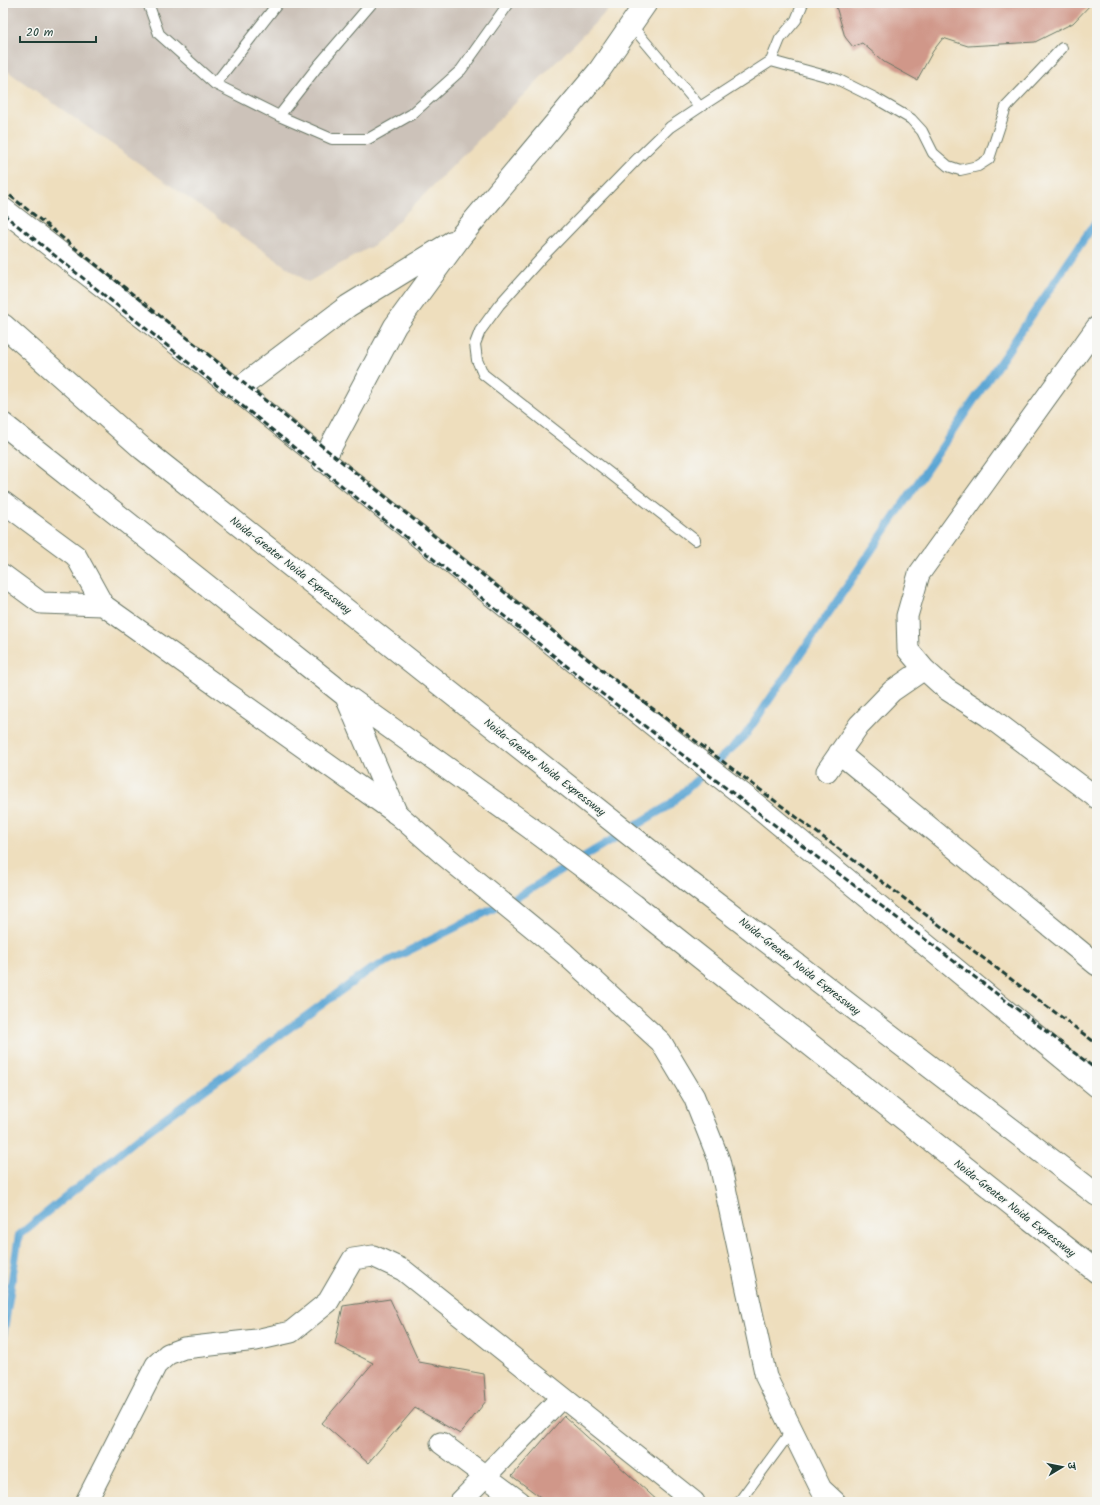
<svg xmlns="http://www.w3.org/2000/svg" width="1100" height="1505" font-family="Kalam,'Playpen Sans Deva',sans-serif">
<rect width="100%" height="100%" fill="#f6f6f2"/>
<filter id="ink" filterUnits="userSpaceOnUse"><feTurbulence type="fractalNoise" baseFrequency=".025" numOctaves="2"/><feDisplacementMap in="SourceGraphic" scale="8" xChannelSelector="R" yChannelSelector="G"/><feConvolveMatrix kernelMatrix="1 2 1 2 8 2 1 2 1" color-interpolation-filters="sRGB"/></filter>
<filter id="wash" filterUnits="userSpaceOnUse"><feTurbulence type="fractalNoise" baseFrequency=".012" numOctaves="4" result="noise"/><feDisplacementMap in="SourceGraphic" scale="16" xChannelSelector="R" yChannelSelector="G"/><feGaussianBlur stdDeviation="0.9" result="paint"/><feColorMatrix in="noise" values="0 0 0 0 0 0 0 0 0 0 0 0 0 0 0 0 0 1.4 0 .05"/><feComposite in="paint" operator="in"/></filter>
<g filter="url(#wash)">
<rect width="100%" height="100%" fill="#eedebd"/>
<!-- industrial -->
<path fill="#ccc2b9" d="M3,3H612L608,10L374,245L308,282L3,68Z"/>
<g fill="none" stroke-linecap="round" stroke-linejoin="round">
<!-- stream -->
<path stroke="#5ca6d4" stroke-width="8" d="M3,1336L19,1235L137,1139L368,971L517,897L668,806L744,737L1097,220"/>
</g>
<g id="blocks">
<!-- building -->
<path fill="#d09789" d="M835,3H1092L1073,23L1035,42L968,46L943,38L933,51L917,80L884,62L862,43L853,47L845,37Z
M390,1299L419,1362L484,1374L486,1401L460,1434L415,1408L368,1463L322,1423L373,1363L335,1344L343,1306Z
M564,1416L659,1502H547L512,1476Z"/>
</g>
</g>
<g filter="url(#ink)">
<use href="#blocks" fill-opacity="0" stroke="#677564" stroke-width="1"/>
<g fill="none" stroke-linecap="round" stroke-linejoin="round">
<!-- service casing -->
<g stroke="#677564" stroke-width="12">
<path id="service" d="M148,3L159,34L215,84L279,116L332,139H368L412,114L461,70L509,3
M631,25L700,107L771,61L837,79L875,98L911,119L922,131L933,153L948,166L960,170L978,166L989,159L1006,107L1062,48
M771,61L780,39L796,20L803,3
M215,84L278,3
M279,116L318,66L372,3
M695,540L483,374L477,360L475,344L480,331L499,305L544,255L638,158L670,127L700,107
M739,1502L792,1430"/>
</g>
<!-- minor casing -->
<g stroke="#677564" stroke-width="23">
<path id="minor" d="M1097,327L919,574L907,616L908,650L924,669L946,689L988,716L1097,798
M3,502L76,556L103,605L396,813L444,855L564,953L661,1042L694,1097L719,1160L766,1377L821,1489L835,1502
M3,575L41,603L103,605
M839,753L1097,965
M827,771L859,725L892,691L924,669
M441,1443L520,1502
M86,1502L156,1365L168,1354L184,1348L256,1340L291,1332L328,1302L353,1259L373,1256L403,1270L694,1502
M460,1502L562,1397"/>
</g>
<!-- tertiary casing -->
<g stroke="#677564" stroke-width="24">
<path id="tertiary" d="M3,209L237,390L672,740L755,804L1097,1086
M237,390L348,306L452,242
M323,461L395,326L461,236L599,71L646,3"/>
</g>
<!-- trunk casing -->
<g stroke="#677564" stroke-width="24">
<path id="trunk" d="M3,325L143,449L688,881L1097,1195
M3,424L346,696L528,826L634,905L1097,1272
M346,696L396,813"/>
</g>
<!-- service -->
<use href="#service" stroke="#fff" stroke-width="10"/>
<!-- minor -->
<use href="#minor" stroke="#fff" stroke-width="21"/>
<!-- tertiary -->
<use href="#tertiary" stroke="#fff" stroke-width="22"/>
<!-- trunk -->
<use href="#trunk" stroke="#fff" stroke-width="22"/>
<!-- rail -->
<path stroke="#1f3d34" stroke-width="3" stroke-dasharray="6 3" stroke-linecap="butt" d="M3,190L595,665L1097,1044
M3,214L584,680L1097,1070"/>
</g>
</g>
<g text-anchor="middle" stroke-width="3" stroke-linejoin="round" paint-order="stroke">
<!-- street labels -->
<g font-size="11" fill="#1f3d34" stroke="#f6f6f2">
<text transform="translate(291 565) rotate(38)" y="4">Noida-Greater Noida Expressway</text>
<text transform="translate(545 767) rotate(38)" y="4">Noida-Greater Noida Expressway</text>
<text transform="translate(800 966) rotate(38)" y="4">Noida-Greater Noida Expressway</text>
<text transform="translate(1015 1208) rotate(38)" y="4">Noida-Greater Noida Expressway</text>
</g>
</g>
<!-- margin -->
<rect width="1100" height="1505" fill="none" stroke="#f6f6f2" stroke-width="16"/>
<!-- north arrow -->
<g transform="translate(1062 1467) rotate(80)" stroke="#f6f6f2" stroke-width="3" paint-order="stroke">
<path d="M0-3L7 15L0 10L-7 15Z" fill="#1f3d34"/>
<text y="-6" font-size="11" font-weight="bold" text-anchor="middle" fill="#1f3d34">उ</text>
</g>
<!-- scale -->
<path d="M20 36v6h76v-6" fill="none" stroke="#1f3d34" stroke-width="2"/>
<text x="26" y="36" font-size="12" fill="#1f3d34" stroke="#f6f6f2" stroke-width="3" paint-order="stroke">20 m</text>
</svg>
